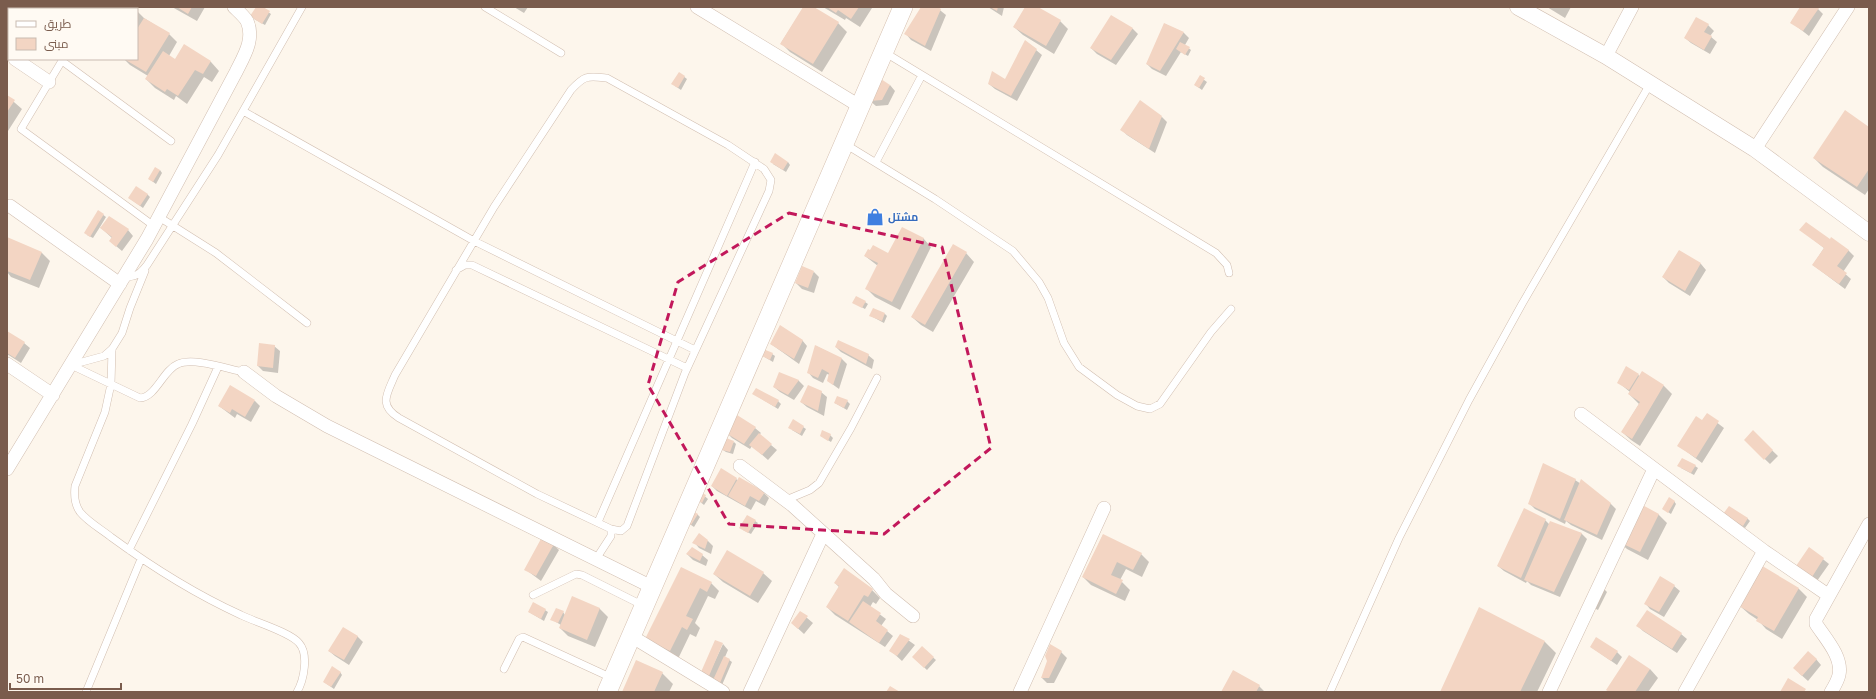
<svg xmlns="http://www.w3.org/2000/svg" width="1876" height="699" font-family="'Golos Text',Cairo,sans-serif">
<rect width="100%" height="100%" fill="#fdf6ec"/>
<!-- shadow -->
<path fill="#0003" d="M7,7H33L32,9H9V25L7,24Z
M47,7H87L86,9H48Z
M172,7H205L197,21Z
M257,7H261L271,14L265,25L254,19Z
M514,7H528L524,13Z
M804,7H812L838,23L847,32L822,72L790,52L781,43Z
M823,7H871L872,8L860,27L846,18L845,20Z
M922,7H936L946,15L931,51L911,40L906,34Z
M988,7H1004L1002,16Z
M1026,7H1036L1060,21L1068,29L1054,54L1023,35L1014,27Z
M1547,7H1571L1565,18Z
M1801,7H1816L1823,14L1809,36L1791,22Z
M137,11L144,18L169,34L177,42L169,56L175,60L185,46L211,62L219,71L212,82L204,77L187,104L176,96L174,100L155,88L146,79L148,76L130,65L124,59H137Z
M1111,17L1133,29L1138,34L1116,65L1097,54L1091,48Z
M1165,24L1184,33L1189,38L1185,45L1191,50L1188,56L1181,52L1166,76L1152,69L1147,64Z
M1708,25L1714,31L1710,36L1717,42L1710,54L1691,43L1685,38Z
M1036,50L1042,55L1017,101L995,89L989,84L1005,81Z
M679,73L687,79L681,90L675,86Z
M1200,77L1207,82L1202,90L1195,85Z
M890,85L895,91L888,105L876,106L870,101Z
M7,96L22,109L8,131H7Z
M1162,117L1167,122L1155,153L1127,135L1122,130Z
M1869,128V189L1865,195L1823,167L1814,158Z
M788,162L790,165L786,172L773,164Z
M160,170L162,173L156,184L149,179Z
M147,194L150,197L143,208L129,198Z
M98,211L106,217L100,227L128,230L133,236L122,251L110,241L112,238L100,227L93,238L87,235Z
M1801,230L1830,240L1848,250L1854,256L1843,272L1851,279L1845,289L1813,265L1824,248Z
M7,238L42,253L50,261L39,288L11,277L7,272Z
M923,238L931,247L900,310L875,297L867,289L878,266L865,256L889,254Z
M1679,251L1701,264L1706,270L1690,296L1669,283L1663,277Z
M966,253L974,262L933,332L921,325L912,317Z
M814,272L819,277L814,293L802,289L796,283Z
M865,302L868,304L865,309L854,303Z
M885,314L887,316L884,323L871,316Z
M7,332L24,343L30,348L21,363L7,354Z
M802,340L807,346L799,364L771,344Z
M274,346L280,351L278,373L263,371L258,366Z
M816,346L842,359L847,364L839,389L828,381L830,375L827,374L823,383L813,378L808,372Z
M836,347L868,355L874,360L872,369L841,352Z
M772,354L775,356L773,362L761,355Z
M1642,373L1664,386L1672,394L1640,446L1631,440L1622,432L1639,404L1629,394L1630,392L1618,382L1638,375L1640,376Z
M798,380L804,386L794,400L780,392L774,387Z
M821,392L827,397L824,416L807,407L801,402Z
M754,394L778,401L781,404L778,409Z
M255,401L260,406L251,422L237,414L235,418L219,406Z
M847,401L850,404L847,410L835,403Z
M1707,415L1724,428L1702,463L1679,446L1703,422Z
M794,421L806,429L802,436L792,430Z
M755,428L761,433L759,435L777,450L768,460L752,446L750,449L732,438L727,433Z
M1753,432L1778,456L1770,464L1745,440Z
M830,435L833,438L831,442L821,436Z
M734,442L736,444L733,454L726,452L723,450Z
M1695,466L1698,468L1694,475L1681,468Z
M722,470L739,481L764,493L769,498L765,506L756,501L751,510L717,491L712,486Z
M1575,480L1610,503L1616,509L1602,540L1571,525L1566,521L1565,524L1535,509L1529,503Z
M701,493L708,499L704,505L699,501Z
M1674,501L1676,504L1671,514L1663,509Z
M697,514L700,517L694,527L688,523Z
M1658,514L1667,523L1648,560L1627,549L1618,541Z
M1727,517L1747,518L1750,521L1745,528Z
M1545,520L1550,525L1581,533L1587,539L1560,597L1531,585L1527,581L1526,583L1504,571L1498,566Z
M755,521L758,523L751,534L743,530Z
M1103,535L1141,554L1149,562L1142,577L1126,569L1120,580L1130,590L1125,601L1091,585L1083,577Z
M708,541L713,546L711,554L699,548L694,542Z
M554,545L559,550L541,581L525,569Z
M1809,548L1829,564L1817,581L1802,571Z
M687,554L702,555L708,560L706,566L693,560Z
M1754,562L1799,589L1807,597L1782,639L1766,629L1758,620L1749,614L1740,606Z
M681,568L711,583L719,591L715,599L708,596L695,623L700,628L696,637L690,634L678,659L655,647Z
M763,573L772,581L758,603L723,582L714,574Z
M835,583L872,590L880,598L876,604L873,602L870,607L886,619L881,626L893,636L885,647L835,615L827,607L839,587Z
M1674,586L1680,591L1664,617L1650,609L1645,603Z
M1604,589L1607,592L1598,610L1590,606Z
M534,603L548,612L544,621L529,612Z
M599,608L608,617L595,647L568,636L560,628L561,625L551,619L563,612L565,615Z
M1479,609L1545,642L1556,653L1537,692H1441Z
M800,612L813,623L804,634L792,623Z
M1638,626L1681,634L1687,639L1677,653L1643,631Z
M901,635L915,645L902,661L891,651Z
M357,636L363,642L349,665L335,656L329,651Z
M723,644L728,650L725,657L732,662L722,685L707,678Z
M1591,647L1617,652L1622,657L1617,665Z
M922,648L936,660L927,670L913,657Z
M1061,652L1067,658L1054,683H1047L1042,678Z
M1816,659L1821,665L1808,681L1799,673Z
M1650,669L1658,678L1648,692H1609Z
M340,672L342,675L334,689L324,682Z
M662,673L673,684L669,692H623Z
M1259,686L1265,692H1222Z"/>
<!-- building -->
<path fill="#f3d5c3" d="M7,7H20L19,9H9V23L7,21Z
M46,7H73L72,9H47Z
M95,7H133L136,9H94Z
M177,7H192L188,14Z
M256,7H263L270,11L262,24L250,16Z
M803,7H814L839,22L813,64L780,44Z
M827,7H859L851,19L838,10L836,13Z
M921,7H938L941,9L925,46L904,34Z
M990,7H998L997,11Z
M1025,7H1038L1061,20L1046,46L1013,27Z
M1800,7L1819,8L1803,31L1790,23Z
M1111,15L1133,28L1111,60L1090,48Z
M1696,17L1709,24L1704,32L1712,36L1704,50L1684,38Z
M144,18L170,33L146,72L124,59H137V29Z
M1164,23L1184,32L1160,71L1146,64Z
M1025,40L1037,49L1011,96L988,84L992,71L1005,79Z
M1180,42L1190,47L1185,55L1176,49Z
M184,44L211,61L203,74L195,70L178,96L167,89L165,92L145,79L163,51L175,59Z
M679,72L685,76L678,88L671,84Z
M1200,75L1205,78L1199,88L1194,85Z
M878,77L890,85L882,100L869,101Z
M7,95L15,100L7,112Z
M1140,100L1162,116L1149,149L1120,130Z
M1845,110L1869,127V169L1857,187L1813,158Z
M775,153L788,162L783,170L770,162Z
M155,167L160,170L153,182L148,179Z
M136,186L148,194L140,206L128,198Z
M98,210L104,214L90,237L84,233Z
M109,216L129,229L116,247L109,241L112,237L100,228Z
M1806,222L1830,239L1831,237L1849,250L1837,266L1847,273L1839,284L1812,265L1824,248L1799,230Z
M902,227L924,238L892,302L865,289L878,263L864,256L868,249L870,250L873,245L888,253Z
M7,237L42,252L30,280L7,271Z
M953,244L967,252L925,325L911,317Z
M1679,250L1701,263L1685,291L1662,277Z
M802,266L814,271L808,288L795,283Z
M856,296L866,301L862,308L852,303Z
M873,308L885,313L882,321L869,316Z
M780,325L803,340L794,359L770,344Z
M7,331L25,342L15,358L7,353Z
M838,340L869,354L866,364L835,347Z
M259,343L275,345L273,368L257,366Z
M815,345L842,358L833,385L827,381L829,373L822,369L818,378L807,373Z
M763,349L773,353L770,360L760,355Z
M1626,366L1639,374L1629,390L1617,383Z
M1642,371L1664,385L1632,439L1621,432L1640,402L1628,394Z
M779,372L799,380L788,395L773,387Z
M230,385L255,400L245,417L232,409L230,413L218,406Z
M808,385L822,391L818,411L800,402Z
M756,388L779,400L775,407L752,394Z
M837,396L848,400L844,408L834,403Z
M1707,413L1719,421L1696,458L1677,446L1696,416L1702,420Z
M737,415L756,427L744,444L726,433Z
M793,419L804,426L800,434L788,428Z
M822,430L831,434L828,441L820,436Z
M1753,430L1773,450L1764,460L1744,440Z
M759,433L772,444L762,455L749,445Z
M726,438L734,441L730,452L722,450Z
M1682,458L1696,465L1691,473L1677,466Z
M1543,463L1576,479L1560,519L1528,504Z
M721,468L737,478L727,496L711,486Z
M739,477L765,492L759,501L750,496L745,506L728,496Z
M1581,479L1611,503L1597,535L1564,520Z
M700,492L706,495L702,503L696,499Z
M1669,497L1675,501L1668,513L1662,509Z
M1637,502L1659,514L1640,552L1617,541Z
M1729,506L1748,518L1743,526L1723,514Z
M1524,508L1546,519L1521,578L1497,566Z
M691,510L698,514L691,525L685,521Z
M747,515L756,520L748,533L739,528Z
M1550,521L1582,533L1554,592L1524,580Z
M699,533L708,540L705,549L692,543Z
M1103,534L1142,553L1133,570L1117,562L1111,575L1123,580L1116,594L1082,577Z
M542,537L554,544L536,576L524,570Z
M692,547L703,554L700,561L686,554Z
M1809,547L1824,558L1812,577L1796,566Z
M727,550L764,572L750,596L713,574Z
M1754,561L1799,588L1774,631L1756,621L1758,617L1739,606Z
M681,567L712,582L707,592L700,588L686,616L693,619L687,630L682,627L670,651L645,639Z
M844,568L873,589L868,597L864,595L848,621L826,607L839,586L834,583Z
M1660,576L1675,585L1659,612L1644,604Z
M572,596L600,608L587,640L559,628Z
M863,601L881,613L876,621L888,630L879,643L849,622Z
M533,602L546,609L541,619L528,612Z
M1479,607L1545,641L1520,692H1440Z
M556,608L564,611L558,623L550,620Z
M1647,610L1682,633L1672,649L1636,626Z
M800,611L808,616L798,629L791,623Z
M343,627L358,636L344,660L328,651Z
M900,634L910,639L897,656L889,651Z
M1596,637L1618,651L1611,661L1590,647Z
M715,640L723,643L709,676L701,672Z
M1050,644L1062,651L1049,678H1041L1047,661L1045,656Z
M922,646L934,657L924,668L912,657Z
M1808,651L1817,659L1802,676L1793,668Z
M1629,655L1650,669L1635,692H1609L1606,690Z
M724,656L730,659L720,683L713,680Z
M636,660L663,672L654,692H622Z
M332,666L341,672L331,687L323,682Z
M1233,670L1260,685L1256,692H1221Z
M1788,678L1806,689L1804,692H1780Z
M890,686L900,692H886Z"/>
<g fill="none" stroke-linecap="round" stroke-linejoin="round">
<!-- service casing -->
<g stroke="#d1beb0" stroke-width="8">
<path id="service" d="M485,7L561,53
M884,52L1216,253L1227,265L1229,273
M63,59L21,129L154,226
M62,61L171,141
M243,111L474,241L695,350
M845,144L935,199L1013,251L1039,282L1048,298L1064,343L1079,367L1117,395L1137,406L1150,409L1160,404L1211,332L1231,309
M876,162L922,75
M159,217L216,253L307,323
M456,270L465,265H472L687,368
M125,277C136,277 140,274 147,265L218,155L302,7
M112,349L111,384L105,412L75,486C74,495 74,504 80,512C88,522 101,529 111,537C152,567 195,594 241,615C255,622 290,632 299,643C309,654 304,680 297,692
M71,365L140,398C156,397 163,370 178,364C193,357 228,369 244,372
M71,365L104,356L112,349L122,333L130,308L145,271
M786,500L810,490L819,483L851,428L877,378
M598,522L755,162
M129,550L192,424L218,367
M596,559L611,536V529L537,494L399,418C378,405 387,394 395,375L494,207L571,90C585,75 587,76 607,78L728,145L764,169L771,180L769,191L685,373L627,526L621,531L611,529
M533,595L576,574L582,575L644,606
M504,669L519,639L523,637L612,678
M86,692L141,559
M1330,692L1399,538L1469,400L1522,304L1650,84"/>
</g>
<!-- minor casing -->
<g stroke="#d1beb0" stroke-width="14">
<path id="minor" d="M697,7L861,107
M1606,56L1632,7
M15,59L49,82
M1755,149L1848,7
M10,206L120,284
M7,364L53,395
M244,372L276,396L327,426L652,587
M1581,414L1764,551L1828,595
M740,466L792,505L874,579L886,594L913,616
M7,469L147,239L236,72C244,56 255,39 247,21C244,16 238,11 234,7
M631,636L723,692
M750,692L823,534
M1020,692L1104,508
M1549,692L1654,469
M1685,692L1764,551
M1831,692C1834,687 1838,680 1839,675C1843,657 1825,638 1816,624V619L1869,524"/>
</g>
<!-- tertiary casing -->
<g stroke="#d1beb0" stroke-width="17">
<path id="tertiary" d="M1518,7L1606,56L1755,149L1869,233"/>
</g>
<!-- secondary casing -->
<g stroke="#d6c0b0" stroke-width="20">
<path id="secondary" d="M607,692L903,7"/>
</g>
<!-- service -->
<use href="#service" stroke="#fff" stroke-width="7"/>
<!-- minor -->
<use href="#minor" stroke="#fff" stroke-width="13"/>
<!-- tertiary -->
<use href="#tertiary" stroke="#fff" stroke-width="16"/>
<!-- secondary -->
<use href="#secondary" stroke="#fff" stroke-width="19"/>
</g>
<!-- marked area -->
<path fill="none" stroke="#c2185b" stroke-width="3" stroke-dasharray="8 5" stroke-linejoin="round" d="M789,213L942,247L991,448L884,534L729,524L648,385L678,282Z"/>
<!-- icons -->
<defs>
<g id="shop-bare" transform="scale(1.38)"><path d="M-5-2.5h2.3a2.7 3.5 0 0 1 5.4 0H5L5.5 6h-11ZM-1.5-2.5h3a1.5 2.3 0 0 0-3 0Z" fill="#3f7fe0" stroke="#fffaf3" stroke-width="2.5" paint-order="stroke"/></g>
</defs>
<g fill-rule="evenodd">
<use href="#shop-bare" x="875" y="217"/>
</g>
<g text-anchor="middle" stroke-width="3" stroke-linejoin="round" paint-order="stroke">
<!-- shop labels -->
<g font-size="11" font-weight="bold" fill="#366cbe" stroke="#fffaf3" text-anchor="start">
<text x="888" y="221">مشتل</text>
</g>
</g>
<!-- border -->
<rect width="1876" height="699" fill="none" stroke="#7a5c4d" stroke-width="16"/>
<!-- legend -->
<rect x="8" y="8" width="130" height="52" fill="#fffaf3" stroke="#cabbb1"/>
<rect x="16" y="21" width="20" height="6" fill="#ffffff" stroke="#cabbb1"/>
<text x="44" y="28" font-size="12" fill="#7a5c4d">طريق</text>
<rect x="16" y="38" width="20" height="12" fill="#f3d5c3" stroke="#cabbb1"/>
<text x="44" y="48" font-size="12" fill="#7a5c4d">مبنى</text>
<!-- scale -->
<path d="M10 683v6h111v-6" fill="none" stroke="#7a5c4d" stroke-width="2"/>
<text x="16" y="683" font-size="12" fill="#7a5c4d" stroke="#fffaf3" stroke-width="3" paint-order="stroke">50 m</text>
</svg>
